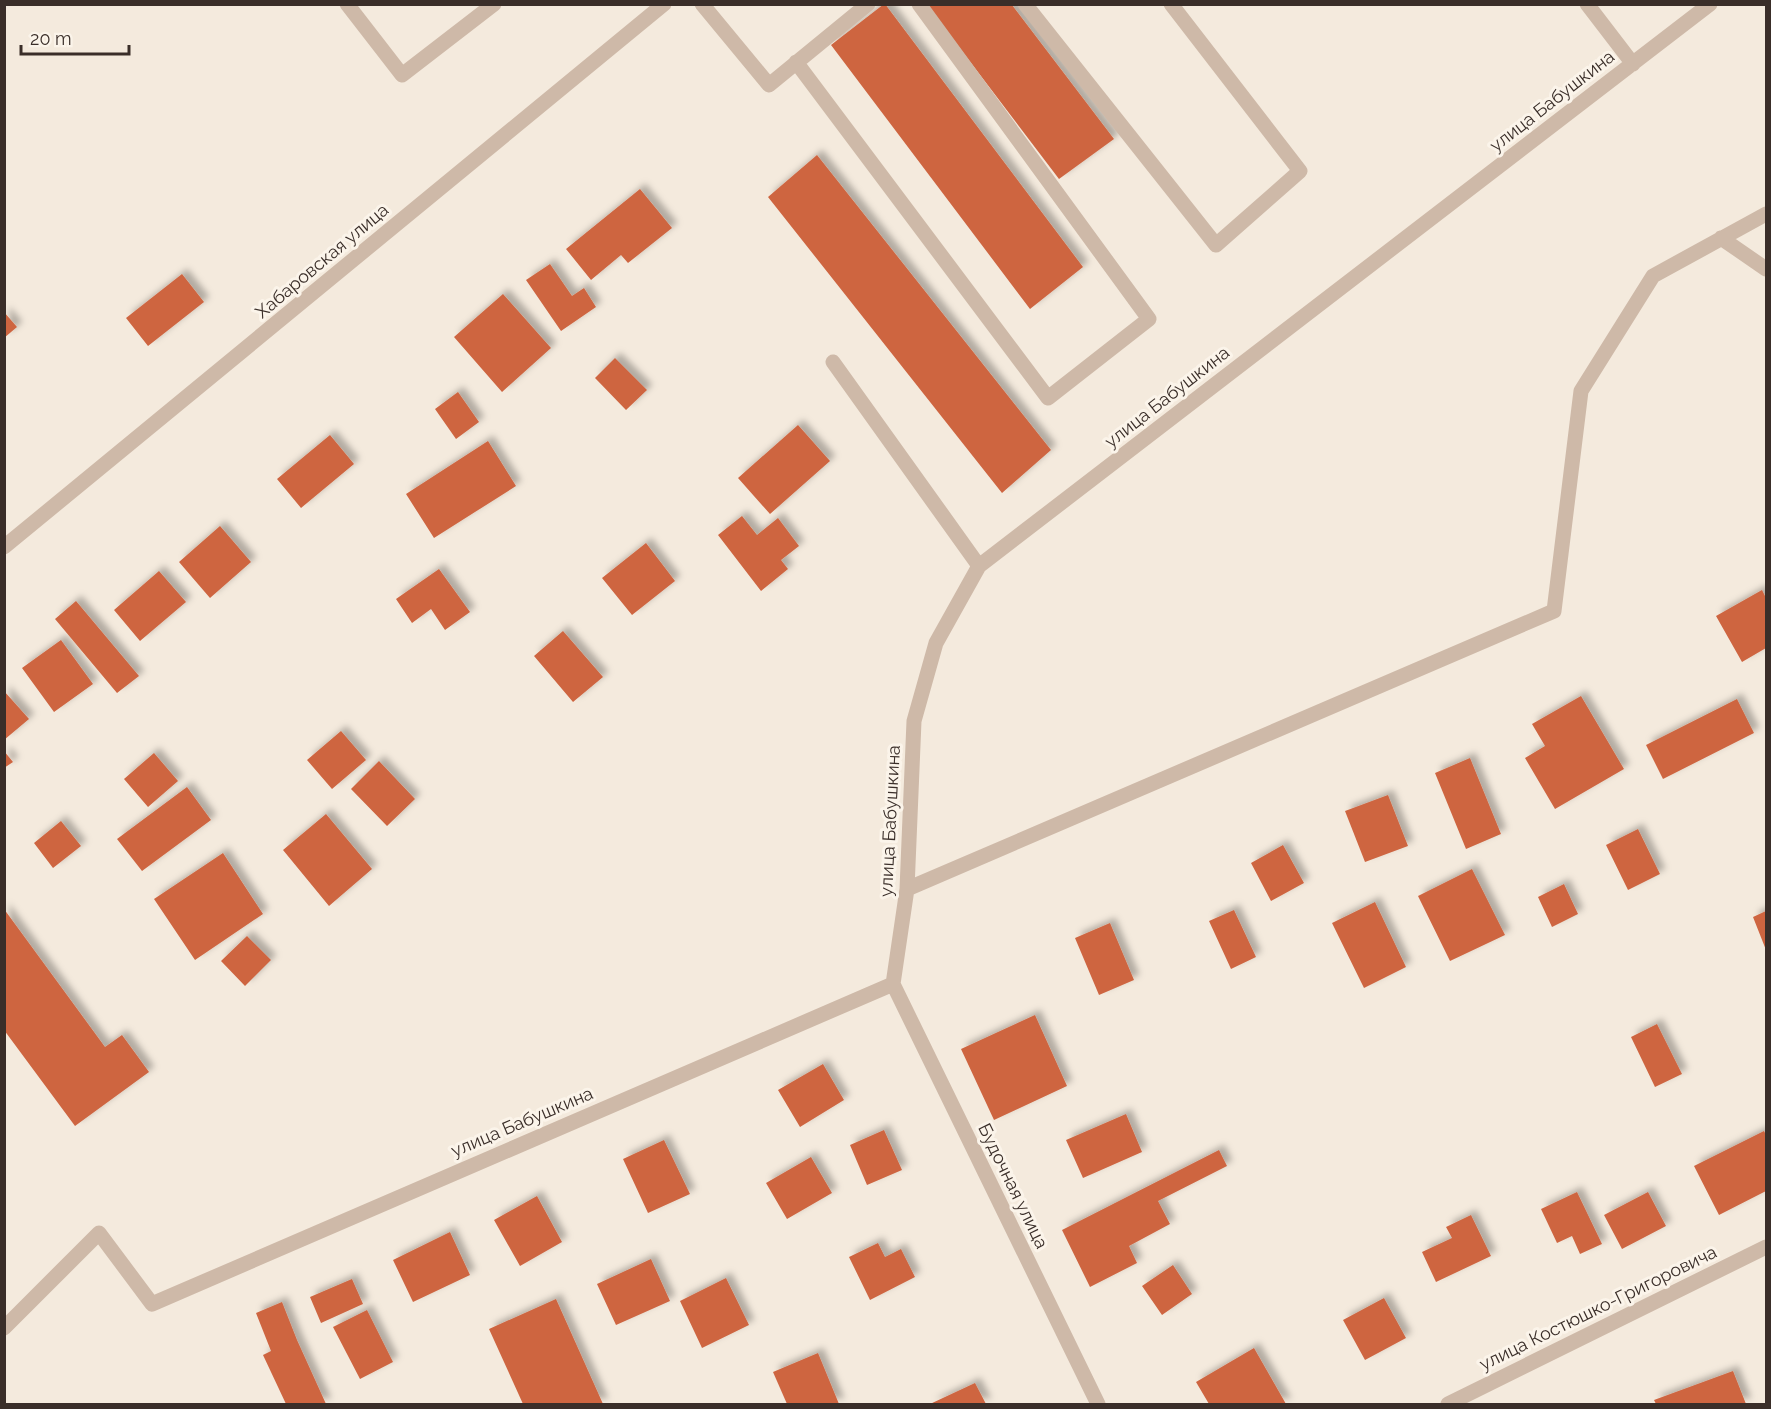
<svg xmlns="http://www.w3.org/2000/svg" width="1771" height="1409" font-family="Raleway,sans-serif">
<defs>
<filter id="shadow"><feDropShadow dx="5.5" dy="-5.5" stdDeviation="3" flood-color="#0004"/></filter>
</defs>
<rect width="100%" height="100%" fill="#f4eadd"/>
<!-- building -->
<path fill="#ce6541" filter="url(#shadow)" d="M884,4H885L1083,267L1030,309L831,45Z
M927,5H1012L1114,139L1059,179Z
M817,155L1051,450L1002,493L768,197Z
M640,189L672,228L628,263L621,255L591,280L566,249Z
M550,264L572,296L584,288L596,307L561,331L526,280Z
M182,274L204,302L148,346L126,318Z
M503,294L551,348L502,392L454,337Z
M4,312L17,327L4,338Z
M615,358L647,390L626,410L595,378Z
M458,392L479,422L456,439L435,409Z
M798,425L830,461L770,514L738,478Z
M330,435L354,464L301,508L277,479Z
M488,441L516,486L434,538L406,494Z
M742,516L757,535L778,518L799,546L781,560L788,569L761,591L718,535Z
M220,526L251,562L210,598L179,562Z
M646,543L675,581L632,615L602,578Z
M439,569L470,612L445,630L431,609L412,623L396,599Z
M159,571L186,602L140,641L114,610Z
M1762,590L1766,598V648L1742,662L1716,616Z
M76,601L139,676L117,693L55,619Z
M563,631L603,677L573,702L534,656Z
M61,640L93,684L54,712L22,668Z
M4,691L29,719L4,740Z
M1581,696L1624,769L1555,809L1525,758L1545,746L1532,724Z
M1737,699L1754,733L1663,779L1646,745Z
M341,731L366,760L332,789L307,760Z
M4,751L13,762L4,768Z
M154,753L178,781L148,807L124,779Z
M1470,758L1501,834L1466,849L1435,773Z
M379,761L415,799L387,826L351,789Z
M187,787L211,820L142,871L117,839Z
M1388,795L1408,846L1365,862L1345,811Z
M326,814L372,869L329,906L283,850Z
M61,821L81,846L53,868L34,843Z
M1638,829L1660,874L1628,890L1606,845Z
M1283,845L1304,883L1271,901L1251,863Z
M223,853L263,914L195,960L154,899Z
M1472,869L1505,935L1450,961L1418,896Z
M1564,884L1578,914L1552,927L1538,897Z
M1375,902L1406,967L1364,988L1332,923Z
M4,909L105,1047L122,1035L149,1072L75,1126L4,1030Z
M1234,910L1256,957L1231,969L1209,921Z
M1766,911V950L1753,917Z
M1110,923L1134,980L1099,995L1075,938Z
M247,936L271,960L245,986L221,961Z
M1035,1015L1067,1086L994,1120L961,1049Z
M1657,1024L1682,1074L1655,1087L1631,1037Z
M823,1064L844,1100L800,1127L778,1090Z
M1126,1114L1142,1152L1083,1178L1066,1140Z
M884,1130L902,1170L867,1185L850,1145Z
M1764,1131L1766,1135V1191L1719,1215L1694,1166Z
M664,1140L690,1194L648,1213L623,1159Z
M1219,1150L1227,1166L1158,1201L1170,1224L1129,1246L1137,1263L1090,1287L1062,1230Z
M811,1157L832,1193L787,1219L766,1183Z
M1577,1192L1602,1244L1580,1254L1572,1236L1557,1243L1541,1209Z
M1648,1192L1666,1226L1622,1249L1604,1215Z
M537,1196L562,1242L520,1266L494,1220Z
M1471,1215L1491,1256L1436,1282L1422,1252L1452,1238L1446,1227Z
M450,1232L470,1275L413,1302L393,1260Z
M878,1243L885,1257L901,1249L915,1277L870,1300L849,1257Z
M651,1259L670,1301L616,1325L597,1284Z
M1173,1265L1192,1294L1162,1315L1142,1286Z
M726,1278L749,1325L702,1348L680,1301Z
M352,1279L363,1304L321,1323L310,1297Z
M1384,1298L1406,1338L1365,1360L1343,1320Z
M556,1299L603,1404H523L489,1329Z
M282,1302L297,1340L326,1404H286L263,1355L271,1351L256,1313Z
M367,1310L393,1362L360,1379L333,1327Z
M1254,1348L1286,1404H1209L1196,1382Z
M818,1353L839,1404H787L773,1372Z
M1733,1371L1746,1404H1656L1654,1400Z
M975,1383L986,1404H930Z"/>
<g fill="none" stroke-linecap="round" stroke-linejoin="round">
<!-- minor -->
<path stroke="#ceb9a8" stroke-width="15" d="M347,4L402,75L494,4
M702,4L769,85L868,4
M1025,4L1216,245L1300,171L1171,4
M1587,4L1633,64
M796,62L1048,398L1149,319L919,4
M1721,238L1766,269
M833,362L979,566
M4,547L664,4
M907,889L1554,611L1581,391L1653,276L1766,214
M893,984L1098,1404
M4,1328L99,1233L152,1304L893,984L907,889L914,721L936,643L979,566L1710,4
M1448,1404L1766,1247"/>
</g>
<g text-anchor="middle" stroke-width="6" stroke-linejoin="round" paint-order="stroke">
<!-- street labels -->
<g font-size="18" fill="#3a2e29" stroke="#fbf4ea">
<text transform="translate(1552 101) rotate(-38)" y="6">улица Бабушкина</text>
<text transform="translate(322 261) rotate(-40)" y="6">Хабаровская улица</text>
<text transform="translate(1167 397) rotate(-38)" y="6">улица Бабушкина</text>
<text transform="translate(890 821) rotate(-87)" y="6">улица Бабушкина</text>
<text transform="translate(522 1122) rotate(-23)" y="6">улица Бабушкина</text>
<text transform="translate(1013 1186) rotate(64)" y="6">Будочная улица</text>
<text transform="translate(1598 1308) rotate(-26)" y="6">улица Костюшко-Григоровича</text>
</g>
</g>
<!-- border -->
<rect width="1771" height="1409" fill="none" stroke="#3a2e29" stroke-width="12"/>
<!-- scale -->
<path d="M21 45v9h108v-9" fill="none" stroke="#3a2e29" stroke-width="3"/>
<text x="30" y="45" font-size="18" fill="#3a2e29" stroke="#fbf4ea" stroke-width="4.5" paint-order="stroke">20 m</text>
</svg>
